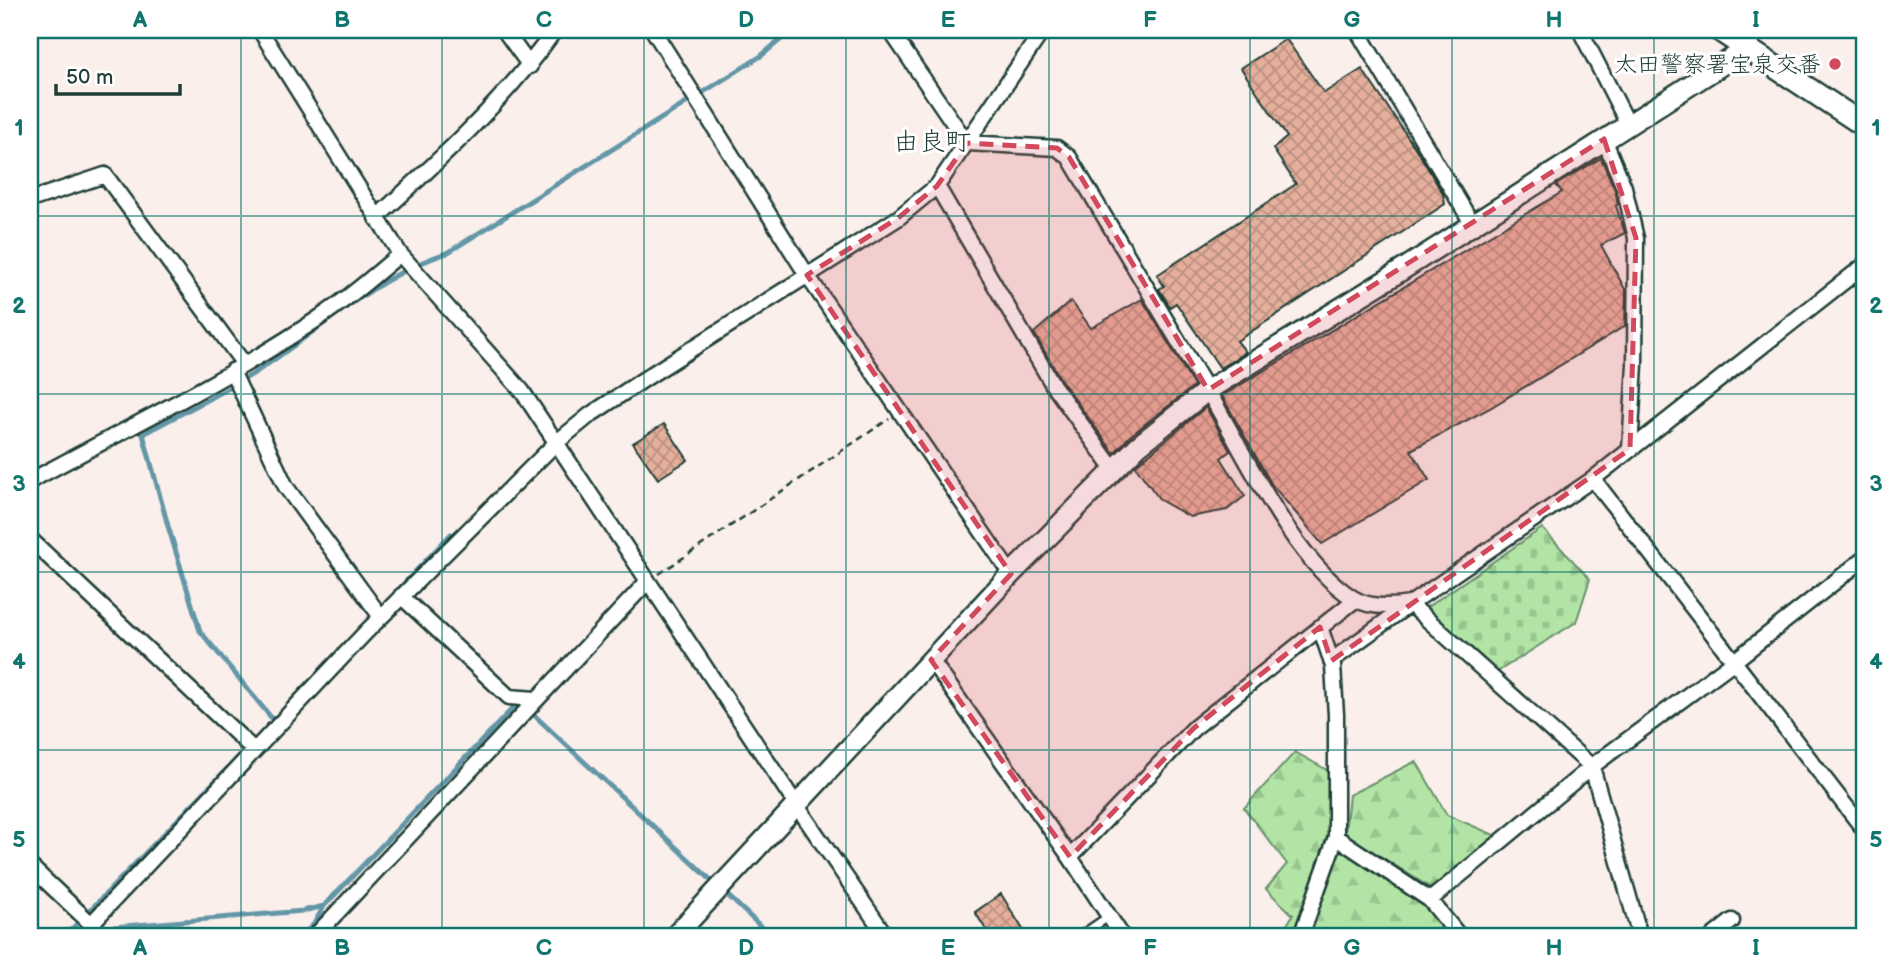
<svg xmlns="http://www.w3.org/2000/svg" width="1895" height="966" font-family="'Balsamiq Sans','Klee One',sans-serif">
<defs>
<pattern id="forest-firs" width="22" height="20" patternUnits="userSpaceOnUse" patternTransform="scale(1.75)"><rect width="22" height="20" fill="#b2e5a5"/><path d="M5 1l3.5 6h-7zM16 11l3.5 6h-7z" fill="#99c58f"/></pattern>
<pattern id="cemetery-stones" width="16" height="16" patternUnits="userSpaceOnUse" patternTransform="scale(1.75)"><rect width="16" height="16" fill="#b2e5a5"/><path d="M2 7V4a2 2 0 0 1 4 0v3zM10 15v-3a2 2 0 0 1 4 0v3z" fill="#99c58f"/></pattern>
<pattern id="building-cross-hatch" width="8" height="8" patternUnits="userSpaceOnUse" patternTransform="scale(1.75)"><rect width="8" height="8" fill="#e6af9c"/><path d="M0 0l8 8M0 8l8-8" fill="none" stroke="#ba9080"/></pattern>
</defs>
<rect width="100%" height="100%" fill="#faefeb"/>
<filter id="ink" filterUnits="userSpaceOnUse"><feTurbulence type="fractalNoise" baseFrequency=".0143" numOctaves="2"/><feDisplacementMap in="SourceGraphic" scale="14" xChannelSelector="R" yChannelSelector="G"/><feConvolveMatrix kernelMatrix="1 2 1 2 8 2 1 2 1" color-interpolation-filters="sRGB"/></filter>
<g filter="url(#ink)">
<!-- forest -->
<path fill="url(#forest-firs)" stroke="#68916c" stroke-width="2" d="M1295,752L1336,775V837L1445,919L1443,936H1289L1283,931L1293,915L1266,889L1287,864L1244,808Z
M1416,761L1447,815L1499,837L1434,890L1345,834L1349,795Z"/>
<!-- cemetery -->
<path fill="url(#cemetery-stones)" stroke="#68916c" stroke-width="2" d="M1542,528L1590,579L1576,622L1491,676L1423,610Z"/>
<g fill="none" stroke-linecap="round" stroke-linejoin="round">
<!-- stream -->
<path stroke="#6396a7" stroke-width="5" d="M395,593L451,534
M270,725L274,721L200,631L168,526L143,434C181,413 220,395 256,372C317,332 377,275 447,253L761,56L792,30
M69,932L248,747
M30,934L303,911L324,906L513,708L534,715L771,936
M302,936L314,924L324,906"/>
</g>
<!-- building -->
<path fill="url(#building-cross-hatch)" stroke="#1f3d34" stroke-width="2" d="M1286,39L1324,93L1362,69L1420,155L1443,194L1445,204L1237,341L1246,352L1220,368L1176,303L1170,307L1159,289L1164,286L1157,275L1296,184L1273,149L1287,137L1241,68Z
M1601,158L1615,190L1618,204L1616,206L1625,233L1601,245L1626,291L1625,326L1490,408L1411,450L1429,480L1322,544L1272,485L1222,396L1562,192L1556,185Z
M1142,299L1194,386L1130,436L1114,453L1061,380L1034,333L1071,301L1091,328Z
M1206,407L1230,451L1221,458L1245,496L1227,510L1190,517L1160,500L1135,466Z
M664,424L688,460L658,479L633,443Z
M1001,894L1027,936H990L975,912Z"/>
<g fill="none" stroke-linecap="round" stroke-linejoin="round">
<!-- service casing -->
<g stroke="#1f3d34" stroke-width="12">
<path id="service" d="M1080,936L1108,917"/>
</g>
<!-- minor casing -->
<g stroke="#1f3d34" stroke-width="19">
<path id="minor" d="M260,30L400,254L522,391L797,806L886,936
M504,30L530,66
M653,30L807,275L1011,574
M890,30L967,143
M1357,30L1473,225
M1580,30L1628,124
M1604,139L1624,187L1636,238L1635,364L1630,449
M967,143L1057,148L1069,157C1116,235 1162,313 1208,391C1243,451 1294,562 1353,598C1369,608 1392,607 1410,604L1593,479L1865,265
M937,186L1053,385L1114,470
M30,200L105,175L244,364
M376,218C441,159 504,101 555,30
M232,371L286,487L381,617
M1593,479L1865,831
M30,481C125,429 225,381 316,320C346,300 373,277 400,254
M30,539L254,750
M401,596L509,697L536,699
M931,660L1070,857L1122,936
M1331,661L1410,604L1592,767L1640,936
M1336,837L1430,900L1459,936
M1070,857L1194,728L1355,600
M30,866L104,936
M1430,900L1595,764L1733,662L1865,558
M91,924L366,632L557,442L590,415L652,374L898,218L937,186L1043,30
M315,936L648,581
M1301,936L1336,837V715L1333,666L1320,627
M1713,936L1732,921"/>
</g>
<!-- tertiary casing -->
<g stroke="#1f3d34" stroke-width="24">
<path id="tertiary" d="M675,936L1011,574L1138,446L1208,390L1388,279L1748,48"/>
</g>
<!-- secondary casing -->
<g stroke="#1f3d34" stroke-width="26">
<path id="secondary" d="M1719,30L1865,126"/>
</g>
<!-- path -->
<path stroke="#1f3d34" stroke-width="2.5" stroke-dasharray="7 5" stroke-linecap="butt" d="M659,574L889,419"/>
<!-- service -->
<use href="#service" stroke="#fff" stroke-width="7"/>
<!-- minor -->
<use href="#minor" stroke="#fff" stroke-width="14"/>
<!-- tertiary -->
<use href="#tertiary" stroke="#fff" stroke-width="19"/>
<!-- secondary -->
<use href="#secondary" stroke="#fff" stroke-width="21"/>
</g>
</g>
<!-- marked area -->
<path fill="#d1495b" fill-opacity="0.2" stroke="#d1495b" stroke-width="5" stroke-dasharray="14 9" stroke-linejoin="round" d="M1604,139L1636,238L1630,449L1331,661L1320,627L1194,728L1070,857L931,660L1011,574L807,275L898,218L937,186L967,143L1057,148L1069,157L1208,390Z"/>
<!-- grid -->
<path fill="none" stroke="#0f766e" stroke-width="2" stroke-opacity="0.55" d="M241,30V936M442,30V936M644,30V936M846,30V936M1049,30V936M1250,30V936M1452,30V936M1654,30V936M30,216H1865M30,394H1865M30,572H1865M30,750H1865"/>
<!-- markers -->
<circle fill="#d1495b" stroke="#fff" stroke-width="2.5" cx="1835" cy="64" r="7"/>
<g text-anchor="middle" stroke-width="6" stroke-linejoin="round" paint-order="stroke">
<!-- poi labels -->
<g font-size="23" fill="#1f3d34" stroke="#fff" text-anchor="end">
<text x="1821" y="72">太田警察署宝泉交番</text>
</g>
<!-- quarter labels -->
<g font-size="26" fill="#1f3d34" stroke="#fff">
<text x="932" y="150">由良町</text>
</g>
</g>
<!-- margin -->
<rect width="1895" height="966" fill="none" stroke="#fff" stroke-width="77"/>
<!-- scale -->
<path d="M56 84v10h124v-10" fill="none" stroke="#1f3d34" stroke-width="3.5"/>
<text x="66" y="84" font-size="21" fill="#1f3d34" stroke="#ffffff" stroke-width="5" paint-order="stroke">50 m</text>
<rect x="38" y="38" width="1818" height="890" fill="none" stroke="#0f766e" stroke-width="2.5"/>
<g font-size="23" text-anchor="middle" font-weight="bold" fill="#0f766e">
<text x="140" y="27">A</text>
<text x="342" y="27">B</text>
<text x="544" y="27">C</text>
<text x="746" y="27">D</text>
<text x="948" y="27">E</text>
<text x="1150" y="27">F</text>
<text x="1352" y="27">G</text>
<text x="1554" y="27">H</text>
<text x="1756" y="27">I</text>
<text x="19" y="135">1</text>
<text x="1876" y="135">1</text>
<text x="19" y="313">2</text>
<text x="1876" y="313">2</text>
<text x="19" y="491">3</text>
<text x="1876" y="491">3</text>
<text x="19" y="669">4</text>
<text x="1876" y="669">4</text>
<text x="19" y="847">5</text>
<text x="1876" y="847">5</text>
<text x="140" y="955">A</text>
<text x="342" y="955">B</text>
<text x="544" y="955">C</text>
<text x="746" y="955">D</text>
<text x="948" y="955">E</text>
<text x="1150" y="955">F</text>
<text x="1352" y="955">G</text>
<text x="1554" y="955">H</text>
<text x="1756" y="955">I</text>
</g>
</svg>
